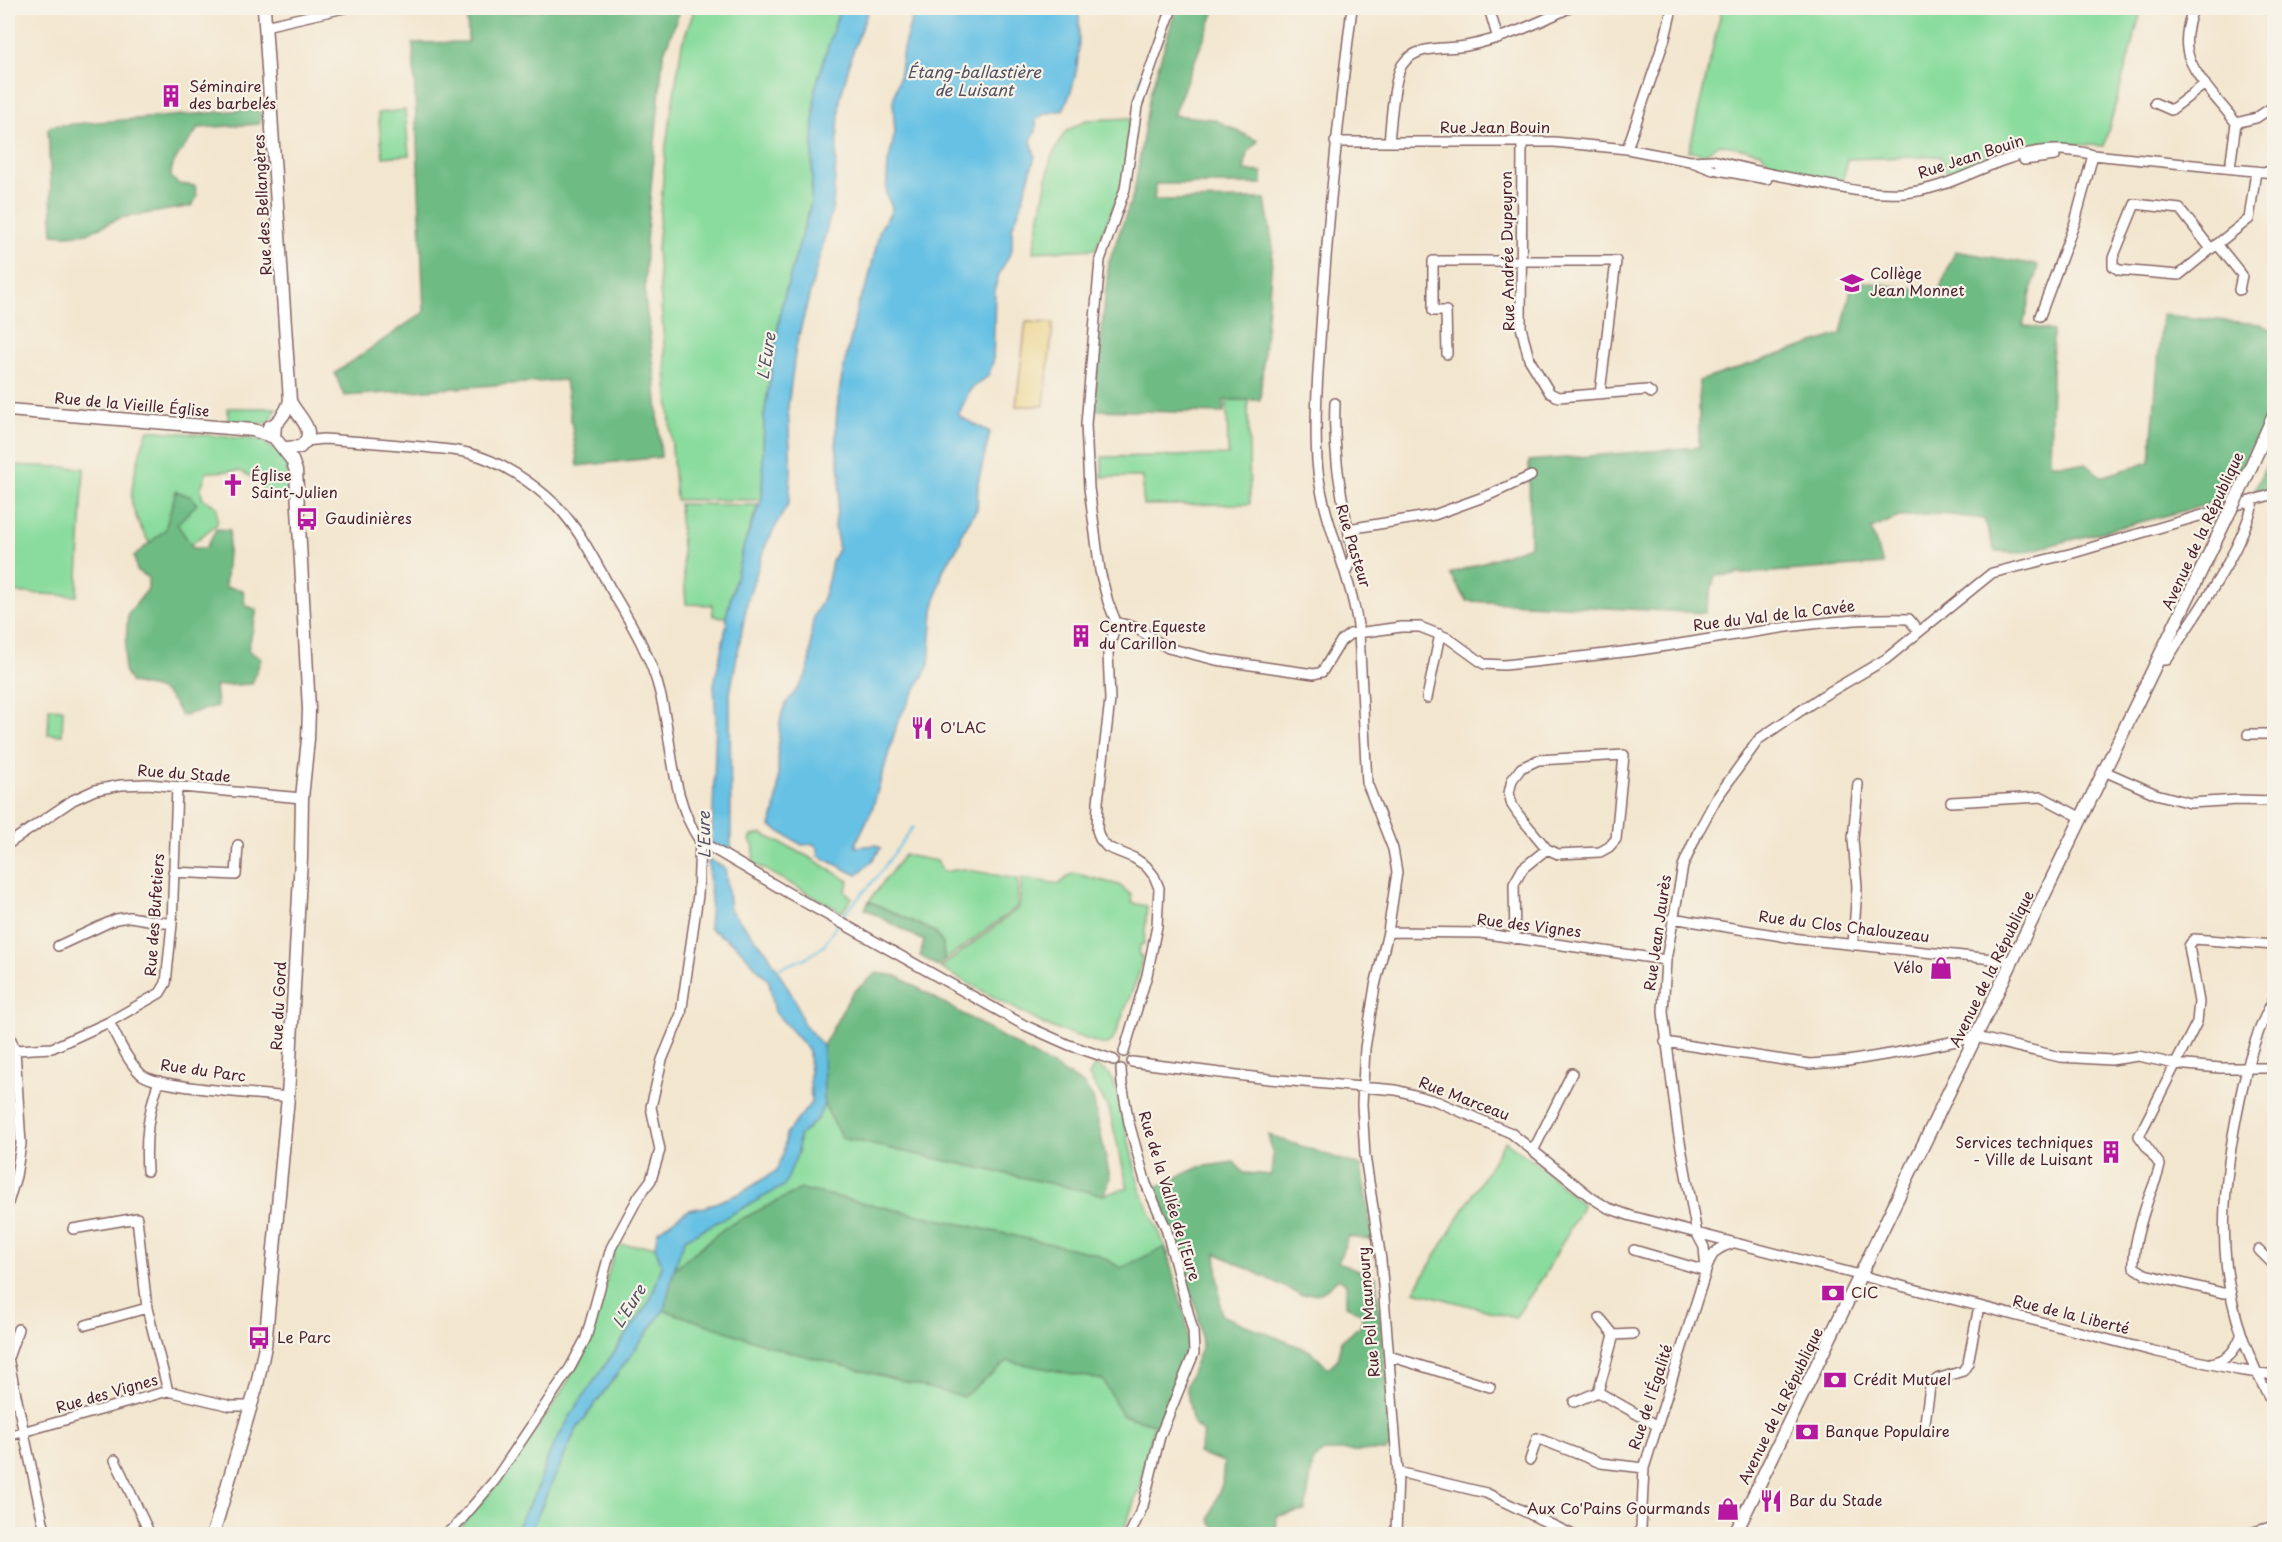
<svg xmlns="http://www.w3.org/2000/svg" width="2282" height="1542" font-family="'Playpen Sans',sans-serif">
<rect width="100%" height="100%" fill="#f7f3e8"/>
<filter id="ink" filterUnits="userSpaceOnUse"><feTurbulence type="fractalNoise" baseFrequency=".0167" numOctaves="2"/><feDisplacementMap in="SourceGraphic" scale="12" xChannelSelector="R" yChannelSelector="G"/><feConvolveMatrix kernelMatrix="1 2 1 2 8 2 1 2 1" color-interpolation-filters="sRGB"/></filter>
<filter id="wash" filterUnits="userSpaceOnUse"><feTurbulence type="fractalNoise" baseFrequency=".008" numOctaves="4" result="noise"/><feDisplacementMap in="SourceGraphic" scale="24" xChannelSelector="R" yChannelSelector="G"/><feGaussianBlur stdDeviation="1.35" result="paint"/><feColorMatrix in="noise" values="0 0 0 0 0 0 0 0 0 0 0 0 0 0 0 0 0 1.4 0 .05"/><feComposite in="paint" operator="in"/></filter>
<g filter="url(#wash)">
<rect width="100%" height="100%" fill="#f3e6cf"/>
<!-- green -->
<path fill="#89dc9d" stroke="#6a7e64" stroke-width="1.5" d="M695,8H844L815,89L811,203L782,304L775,343L764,417L762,500H676L657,250L666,145L682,44Z
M1722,8H2142L2104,146C2037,139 2008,148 1948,175L1940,156L1847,159L1843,181L1772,167L1761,152L1719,144L1704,154L1689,151Z
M405,110L409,155L383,157L378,113Z
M1131,118L1122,189L1095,249L1033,252L1051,158L1065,132L1086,120Z
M1227,400H1248L1250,504L1143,505V477H1102V457L1228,455Z
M228,408H276L270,422L254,425L228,423Z
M148,430L262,440L287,460L288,499L265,500L261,482L240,471L207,472L201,487L202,498L217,507V524L164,566C152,547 137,526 132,503C129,487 142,445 148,430Z
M8,465L84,468L77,596L8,592Z
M679,504L758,505L744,545L726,617L713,616L712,605L686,604Z
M49,708L63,709L62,735L48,734Z
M762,834L811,858L849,881L845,891L852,898L842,912L753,863L754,847L750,840L752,836Z
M904,855L937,861L943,872L963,869L1018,879L1017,907L944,961L943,944L869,901Z
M1073,873L1119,885L1131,895L1132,903L1147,906L1144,944L1140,945L1139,956H1142L1140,971L1113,1040L1104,1045L1047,1026L940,968L1019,908L1022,878L1059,884Z
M1095,1064L1110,1075L1118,1095L1140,1189L1169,1255L1175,1337L1138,1492L1122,1534H529L576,1430L664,1310L674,1267L685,1239L783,1186L798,1152L799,1136L818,1118L824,1104L842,1138L1104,1195L1128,1188L1109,1109L1089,1076Z
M1505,1141L1537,1164L1583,1205L1545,1274L1515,1318L1414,1291Z
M616,1245L655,1246L662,1266L650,1301L574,1410L550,1452L536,1491L513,1534H454L499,1482L555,1402L580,1361L591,1336Z"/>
<!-- forest -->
<path fill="#6ebc84" stroke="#5c6e58" stroke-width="1.5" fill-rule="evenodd" d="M467,8H514V13L555,8H681L663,55L646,242L645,299L655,376L661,457L578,466L565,380L344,396L335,373L424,312L413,43L468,42Z
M1176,8H1216L1173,115L1213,119L1258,141L1247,153L1244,171L1262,172V184H1156L1154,200L1265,199L1273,247L1260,400H1224V413L1093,410L1109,262L1134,192L1150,94Z
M257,109L260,111L261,120L259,124L198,128C189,146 170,156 171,178L179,184L195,186L197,196L192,206L120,218L88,233L67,235L53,234L48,129L51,126Z
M1955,251L2038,265L2023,325L2053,331L2050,464H2085L2101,477L2150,462L2162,315L2260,324L2274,332V406L2241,479L2225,500L2021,553L1995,552L1984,519L1941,514L1899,517L1871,529L1883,564L1715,576L1705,613L1467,601L1450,574L1530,546L1529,461L1699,447V381L1841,334L1853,280L1938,293Z
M2274,449V493L2252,496Z
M176,491L192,497L197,504L177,524L193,548H206L216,529L230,530L225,587L243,590L245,605L257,610L248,650L261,659L252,684L215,686L217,706L181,716C167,688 161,689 131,683L124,670L128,614L148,589V577L137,571L134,556L165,530Z
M869,901L935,932L943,944L944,961L938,966L920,956L924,941L865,909Z
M877,973L897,976L1082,1083L1093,1098L1110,1178L1104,1195L842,1138L824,1104L823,1046L852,993Z
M1268,1135L1361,1166L1373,1240L1348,1237L1338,1262L1376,1277L1393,1444L1386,1451H1324L1313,1462L1305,1511L1277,1516L1276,1534H1218L1209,1519L1222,1484L1224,1462L1198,1453L1204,1433L1193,1424L1186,1386L1202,1345L1198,1313L1152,1189L1199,1167L1234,1162L1244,1173L1271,1175L1273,1154ZM1216,1253L1301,1295L1321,1293L1339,1278L1346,1284V1306L1363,1314L1361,1325L1342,1340L1337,1360L1328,1368L1310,1351L1221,1315Z
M801,1189L1097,1254L1121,1268L1165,1247L1186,1319L1190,1355L1157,1425L1122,1415L1103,1380L1008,1361L963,1397L775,1348L664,1310L674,1269L726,1227Z"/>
<!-- sand -->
<path fill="#eeda9e" stroke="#9c7c64" stroke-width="1.5" d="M1026,322L1053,323L1044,406H1016Z"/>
<!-- water -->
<path fill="#66c1e4" stroke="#587088" stroke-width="1.5" d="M840,8H869L852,54L840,99L833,205L796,346L788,406L791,472L789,502L766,544L748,598L730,693L731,854L712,844L716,719L714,685L727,623L726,617L744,545L762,498L764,417L782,304L811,203L815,89Z
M915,8H1079C1079,46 1081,75 1063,110L1044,114L1036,120V131L1031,140L1035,156L1020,209L1012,228V250L999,274L995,287L993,363L988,376L970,390L959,413L960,417L990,432L978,483L977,509L961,534V542L943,570L933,610L929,665L898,721L872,810L856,843V847L876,845L881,848L871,862L857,875L819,856L818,849L814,844L802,845L770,826C785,790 773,750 782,713C785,700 801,688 806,675C814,657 808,636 814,617C815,612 818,609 820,605C827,591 829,576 832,561C833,557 837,553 838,549C839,542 835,533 835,526C837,508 841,490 840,472C839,461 836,451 836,440C835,404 843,368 852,333C856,315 856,301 867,286L880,229L890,214L892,207L886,195L888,163L895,133L893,102L900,73L903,49Z
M708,859L725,868L730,910L767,952L796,1002L803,1023L823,1046L824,1104L818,1118L799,1136L798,1152L784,1186L685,1239L674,1269L664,1310L576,1430L529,1534H513L537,1490L550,1452L574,1410L650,1301L662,1266L655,1246L658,1231L688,1210L705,1207L741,1193L776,1171L783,1155L786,1134L811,1103L809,1051L775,1012L769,981L736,945L709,928L711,901Z"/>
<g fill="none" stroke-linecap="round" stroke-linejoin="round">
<!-- stream -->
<path stroke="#66c1e4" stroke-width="2" d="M1139,84L1161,24
M840,919L876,878L913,827
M777,969L808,957L824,946L837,924"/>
</g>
</g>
<g filter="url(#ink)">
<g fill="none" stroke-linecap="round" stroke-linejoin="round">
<!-- minor casing -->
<g stroke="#856564" stroke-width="12">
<path id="minor" d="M1352,8C1339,109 1329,209 1322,311C1319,360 1314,411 1317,461C1321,520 1352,574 1359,633L1367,783L1393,849L1397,872L1388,932L1375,986L1365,1048L1362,1104L1365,1156L1381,1260L1398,1472L1396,1534
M1489,8L1498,39
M2193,8C2189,21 2185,35 2187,49C2190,73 2222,104 2236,123L2230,168
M265,26L344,8
M2155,103L2171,110L2205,84
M2236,123L2256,118L2274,106
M1335,142H1554L1627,149L1690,161L1713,160
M1389,142C1391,124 1393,80 1402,65C1416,44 1444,50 1466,46C1503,39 1536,24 1569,8
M1522,143L1521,327L1529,359L1550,393L1558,397L1647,390L1651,393
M1627,149L1665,38L1671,13V8
M2024,160L2055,156
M1717,161C1748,170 1780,176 1812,182C1842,188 1872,195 1903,193C1960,189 2001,148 2061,150C2073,151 2083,151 2093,155L2274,173
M1692,162L1713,170
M1718,170L1767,179
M2217,244L2242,275L2239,290
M2211,249L2179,275L2119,270L2113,266V258L2135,204L2180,209L2211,249L2249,219L2256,171
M2040,316L2075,222L2093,155
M1447,354L1446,311H1433V261H1616L1600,393
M1335,403C1333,449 1339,484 1348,529
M306,441L323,439C356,441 389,444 423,447C437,449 453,449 468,453C501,461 533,483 557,506C579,529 594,559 609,586C629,620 651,655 660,693C673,742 670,797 700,841L790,894L1024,1025L1069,1045L1114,1060
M1346,575L1353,556L1348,529L1434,515L1489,495L1531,476
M1116,622L1134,627L1168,648L1216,660L1314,674L1322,672L1341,641L1350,634L1401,627H1420L1448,638L1484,664L1504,665C1560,659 1617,654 1673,645C1751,633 1829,617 1909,619L1919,632L1992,573L2073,553L2274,494
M2158,660H2167C2198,609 2238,559 2254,501
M1427,698L1440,634
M2248,734H2274
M1624,755L1616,839L1609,847L1600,852L1558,854L1547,849L1518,814L1512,805L1509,793L1512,780L1521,768L1538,760Z
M2104,771L2156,794L2190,803L2238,800L2274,801
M1951,802L2042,797L2082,818
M8,844L73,800L95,790L121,785L148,784L302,798
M173,872L236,875L238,845
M1672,918L1799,939L2012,961
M1388,932L1480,933L1666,960
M1515,939L1514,884L1523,868L1547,849
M1853,945L1857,887L1853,839L1858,784
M58,946L116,919L130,917L172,924
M2274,998C2253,1037 2244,1076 2236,1119C2215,1228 2219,1309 2274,1406
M109,1022C118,1039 127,1061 141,1074C155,1088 262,1094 288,1097
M8,1032L15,1050L21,1144L16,1176L8,1203
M1665,1042L1810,1064L1848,1061L1896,1053L1976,1037L2060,1057L2111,1060L2138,1056L2175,1064L2220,1068H2274
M15,1050L52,1048L109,1022L160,993L166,983L172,924L177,787
M1124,1052L1147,975L1157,926L1159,888L1154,876L1146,866L1134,858L1107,847L1100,839L1097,830L1098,802L1110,700L1108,653L1116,622L1108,602L1100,571L1089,488L1086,424L1100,260L1125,189L1137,106L1172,8
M1132,1062L1269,1079L1396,1090L1436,1101L1511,1133L1592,1198L1608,1208L1631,1216L2153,1351L2238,1370L2274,1375
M1121,1069L1122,1084L1129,1123L1146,1184L1166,1228L1193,1331L1194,1353L1160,1436L1143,1506L1130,1534
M1533,1151L1572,1073
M147,1171C145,1138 148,1112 159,1081
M73,1229L137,1218L147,1308L168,1391
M1634,1250L1706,1271C1711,1255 1714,1249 1731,1244
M2259,1250L2274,1265
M2230,1293H2223L2145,1274L2134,1267C2133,1247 2140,1225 2146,1206C2150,1192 2157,1180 2160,1165L2139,1136L2197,1022L2199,1002L2189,946L2194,939L2274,945
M1600,1318L1614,1335
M86,1325L147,1308
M18,1329L8,1358L43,1522L47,1534
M1633,1334L1614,1335L1598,1392L1658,1426
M1389,1356L1490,1387
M2211,1363C2228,1360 2235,1351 2241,1336
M1574,1402L1598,1392
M1924,1429L1930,1387L1937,1379L1963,1371L1968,1363L1979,1306
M8,1436L168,1391L231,1406H251
M115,1460L149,1532L151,1534
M1530,1460L1537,1438L1601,1463L1644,1468
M1398,1472L1486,1493L1571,1534
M445,1534L454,1528L495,1480L570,1368L586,1338L611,1248L639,1196L651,1180L660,1150L651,1107L662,1060L681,1014L698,895L700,841
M1637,1534L1641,1528L1644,1468L1706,1271L1704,1247L1697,1234L1678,1131L1663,1012L1666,960L1683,866L1697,834L1716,799L1759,739L1821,697L1886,659L1919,632
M2247,1534L2274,1526"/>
</g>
<!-- major casing -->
<g stroke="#856564" stroke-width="15">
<path id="major" d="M264,8L290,401C297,417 320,431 300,447L285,448
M8,410L253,430L274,437
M269,427C280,423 286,412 290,401
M2240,491L2274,415
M213,1534L257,1385L265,1346L288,1097L301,858L302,798L308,739L309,709L296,471L292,460L274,437L275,425
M1735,1534L2227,517"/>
</g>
<!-- minor -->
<use href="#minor" stroke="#fff" stroke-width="9"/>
<!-- major -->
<use href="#major" stroke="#fff" stroke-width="12"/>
<!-- major-bridge casing -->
<g stroke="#856564" stroke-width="15" stroke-linecap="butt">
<path id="major-bridge" d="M2227,517L2240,491"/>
</g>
<!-- major-bridge -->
<use href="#major-bridge" stroke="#fff" stroke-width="12"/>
</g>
</g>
<!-- icons -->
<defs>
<g id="building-bare" transform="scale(1.8)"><path d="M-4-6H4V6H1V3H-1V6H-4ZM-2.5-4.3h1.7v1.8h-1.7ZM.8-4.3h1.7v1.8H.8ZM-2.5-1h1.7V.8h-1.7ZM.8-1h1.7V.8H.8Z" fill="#b5179e" stroke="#f7f3e8" stroke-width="2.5" paint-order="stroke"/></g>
<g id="school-bare" transform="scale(1.8)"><path d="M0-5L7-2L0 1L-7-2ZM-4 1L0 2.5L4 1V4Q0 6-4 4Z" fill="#b5179e" stroke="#f7f3e8" stroke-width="2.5" paint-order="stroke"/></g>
<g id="church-bare" transform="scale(1.8)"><path d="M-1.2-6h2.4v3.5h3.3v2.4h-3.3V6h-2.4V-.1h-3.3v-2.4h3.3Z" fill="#b5179e" stroke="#f7f3e8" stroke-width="2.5" paint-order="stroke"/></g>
<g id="bus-bare" transform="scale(1.8)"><path d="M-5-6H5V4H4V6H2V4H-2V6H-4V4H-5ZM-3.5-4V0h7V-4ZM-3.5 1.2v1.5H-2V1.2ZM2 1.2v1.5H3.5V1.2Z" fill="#b5179e" stroke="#f7f3e8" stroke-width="2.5" paint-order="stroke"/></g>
<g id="restaurant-bare" transform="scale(1.8)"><path d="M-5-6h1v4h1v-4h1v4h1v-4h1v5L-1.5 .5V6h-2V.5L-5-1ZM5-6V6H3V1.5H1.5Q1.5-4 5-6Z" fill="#b5179e" stroke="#f7f3e8" stroke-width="2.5" paint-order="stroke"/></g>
<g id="shop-bare" transform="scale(1.8)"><path d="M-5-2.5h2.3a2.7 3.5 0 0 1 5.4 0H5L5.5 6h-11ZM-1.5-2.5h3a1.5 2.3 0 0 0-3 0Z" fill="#b5179e" stroke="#f7f3e8" stroke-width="2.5" paint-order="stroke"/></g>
<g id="bank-bare" transform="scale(1.8)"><path d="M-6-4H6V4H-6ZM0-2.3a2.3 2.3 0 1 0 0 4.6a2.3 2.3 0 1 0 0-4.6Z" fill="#b5179e" stroke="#f7f3e8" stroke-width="2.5" paint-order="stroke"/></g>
</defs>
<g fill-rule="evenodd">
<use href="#building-bare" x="171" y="96"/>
<use href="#school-bare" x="1852" y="283"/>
<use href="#church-bare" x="233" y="485"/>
<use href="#bus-bare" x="307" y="519"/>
<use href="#building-bare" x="1081" y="636"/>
<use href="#restaurant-bare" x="922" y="728"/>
<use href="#shop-bare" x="1941" y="968"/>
<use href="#building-bare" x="2111" y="1152"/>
<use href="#bank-bare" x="1833" y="1293"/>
<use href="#bus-bare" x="259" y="1338"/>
<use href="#bank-bare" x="1835" y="1380"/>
<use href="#bank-bare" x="1807" y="1432"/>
<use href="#restaurant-bare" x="1771" y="1501"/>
<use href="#shop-bare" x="1728" y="1509"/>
</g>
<g text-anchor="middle" stroke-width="4.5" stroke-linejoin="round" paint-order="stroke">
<!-- poi labels -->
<g font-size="15" fill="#4a1f2b" stroke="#f7f3e8" text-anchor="start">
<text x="189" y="92">Séminaire<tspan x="189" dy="17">des barbelés</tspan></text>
<text x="1870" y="279">Collège<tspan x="1870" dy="17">Jean Monnet</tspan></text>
<text x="251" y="481">Église<tspan x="251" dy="17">Saint-Julien</tspan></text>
<text x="325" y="524">Gaudinières</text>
<text x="1099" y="632">Centre Equeste<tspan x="1099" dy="17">du Carillon</tspan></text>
<text x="940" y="733">O'LAC</text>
<text x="1923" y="973" text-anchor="end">Vélo</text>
<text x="2093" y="1148" text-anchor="end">Services techniques<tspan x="2093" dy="17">- Ville de Luisant</tspan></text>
<text x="1851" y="1298">CIC</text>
<text x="277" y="1343">Le Parc</text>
<text x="1853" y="1385">Crédit Mutuel</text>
<text x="1825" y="1437">Banque Populaire</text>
<text x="1789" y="1506">Bar du Stade</text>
<text x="1710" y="1514" text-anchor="end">Aux Co'Pains Gourmands</text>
</g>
<!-- street labels -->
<g font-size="15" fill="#4a1f2b" stroke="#f7f3e8">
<text x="1495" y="133">Rue Jean Bouin</text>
<text transform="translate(1971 157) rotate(-18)" y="5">Rue Jean Bouin</text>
<text transform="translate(263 205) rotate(-93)" y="5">Rue des Bellangères</text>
<text transform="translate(1508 251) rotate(-91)" y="5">Rue Andrée Dupeyron</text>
<text transform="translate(132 405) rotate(5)" y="5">Rue de la Vieille Église</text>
<text transform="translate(2203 531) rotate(-65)" y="5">Avenue de la République</text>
<text transform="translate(1353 546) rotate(73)" y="5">Rue Pasteur</text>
<text transform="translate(1774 616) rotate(-7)" y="5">Rue du Val de la Cavée</text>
<text transform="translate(184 774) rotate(4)" y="5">Rue du Stade</text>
<text transform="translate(155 915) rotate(-86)" y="5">Rue des Bufetiers</text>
<text transform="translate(1529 926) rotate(7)" y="5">Rue des Vignes</text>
<text transform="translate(1844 927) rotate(7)" y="5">Rue du Clos Chalouzeau</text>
<text transform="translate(1658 933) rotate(-82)" y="5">Rue Jean Jaurès</text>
<text transform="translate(1992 969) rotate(-64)" y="5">Avenue de la République</text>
<text transform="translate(279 1006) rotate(-87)" y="5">Rue du Gord</text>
<text transform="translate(203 1071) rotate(8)" y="5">Rue du Parc</text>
<text transform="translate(1464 1099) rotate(21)" y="5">Rue Marceau</text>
<text transform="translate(1169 1196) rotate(73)" y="5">Rue de la Vallée de l'Eure</text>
<text transform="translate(1369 1312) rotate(-95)" y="5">Rue Pol Maunoury</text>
<text transform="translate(2071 1315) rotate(14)" y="5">Rue de la Liberté</text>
<text transform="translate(107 1394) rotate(-16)" y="5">Rue des Vignes</text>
<text transform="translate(1651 1397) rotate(-72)" y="5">Rue de l'Égalité</text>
<text transform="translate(1781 1406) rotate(-64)" y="5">Avenue de la République</text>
</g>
<!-- water labels -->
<g font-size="16" font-style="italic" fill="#525062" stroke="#f7f3e8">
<text x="974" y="78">Étang-ballastière<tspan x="974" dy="18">de Luisant</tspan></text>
<text transform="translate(766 356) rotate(-81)" y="6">L'Eure</text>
<text transform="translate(704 835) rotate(-91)" y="6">L'Eure</text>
<text transform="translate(629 1306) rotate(-58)" y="6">L'Eure</text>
</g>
</g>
<!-- margin -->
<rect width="2282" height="1542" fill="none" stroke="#f7f3e8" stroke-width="30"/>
</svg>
